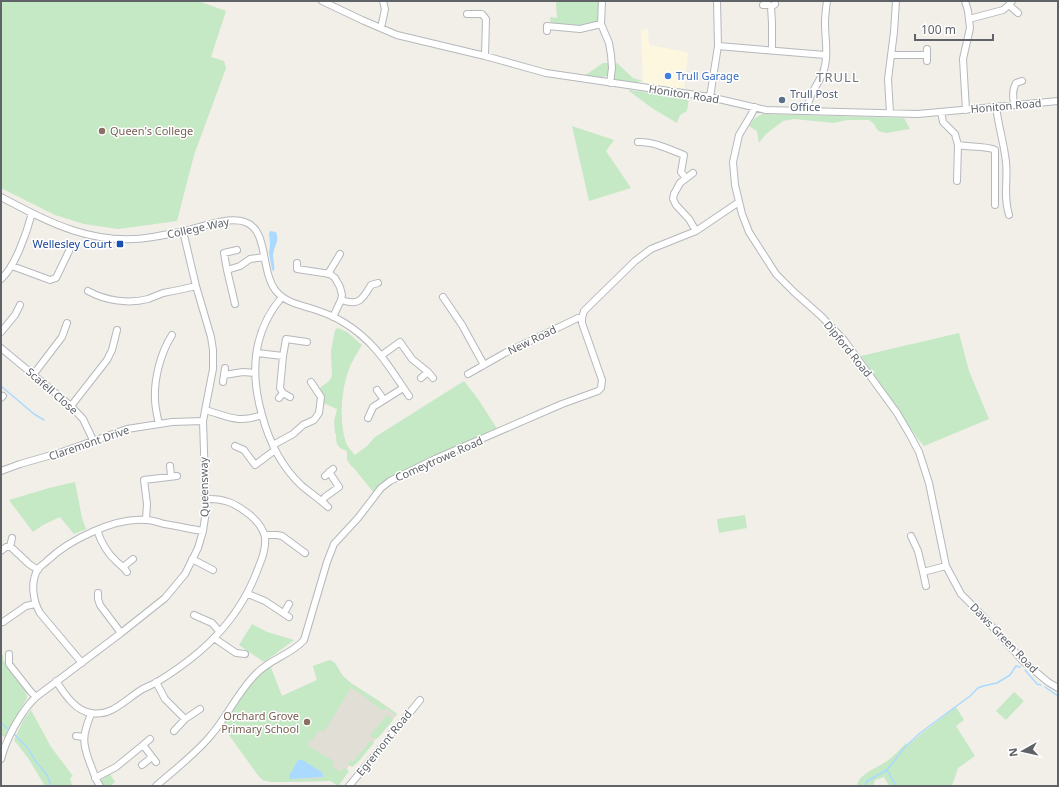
<svg xmlns="http://www.w3.org/2000/svg" width="1059" height="787" font-family="'Noto Sans',sans-serif">
<rect width="100%" height="100%" fill="#f1efe8"/>
<!-- commercial -->
<path fill="#fef7e0" d="M648,29L649,45L686,52L688,54L684,89L643,84L641,30Z"/>
<!-- education -->
<path fill="#e1ded6" d="M327,661H332L343,676L353,685L379,701L397,714L378,738L375,739L373,744L348,767L343,780L338,786L331,781L272,782L263,780L259,777L282,696L317,680L313,666Z"/>
<!-- green -->
<path fill="#c5e8c5" fill-rule="evenodd" d="M1,1H198L226,11L211,57L224,61L226,68L194,155L177,221L118,229L84,224L55,215L1,188Z
M556,1H600L599,18C592,30 562,28 551,23L550,17L557,18Z
M603,63H617L633,78L643,81L630,83L617,81L612,77L606,76L600,78L584,76Z
M629,90L689,98L687,111L680,115L677,123L652,108L629,91Z
M762,114L904,118L910,129L886,133L878,131L874,124L869,120H847L834,123L794,119L783,121L766,134L759,143L757,131L749,126L754,119Z
M572,126L614,140L606,151L631,188L589,201Z
M338,328L347,332L362,345C357,354 351,362 348,372C341,392 339,423 346,443C348,447 352,452 355,455L367,446L375,437L464,381L478,399L498,430L407,469L380,485L374,493L353,467H352L347,460V451C337,448 336,444 336,434L335,433L334,421L337,409L323,403C323,398 319,392 320,388L329,381L332,376L331,351L335,330Z
M959,333L969,371L989,419L924,446L918,439L861,356Z
M75,482L82,518L86,529L74,534L60,517L43,525L33,532L9,500L49,488Z
M745,515L747,528L719,533L717,519Z
M252,624L267,632L294,640L264,662L239,645Z
M1,653L3,656V660L27,691L26,692L27,698L15,718L7,738L1,735Z
M330,660L335,663L343,676L348,681L379,701L397,714L396,716L386,708L384,710H381L364,696L351,688L324,732L319,730L312,741L310,740L307,745L332,760L334,762L332,765L340,772L344,768L349,771L338,786L331,781L272,782L263,780L257,774L221,724L248,686L270,665L282,696L317,680L313,666ZM300,760L323,773L322,778L291,779Z
M1014,692L1024,701L1006,720L996,711Z
M956,707L964,720L956,726L975,756L958,768L952,786H889L884,777L875,780L873,786H857C859,773 878,768 887,761C894,756 900,749 906,743L907,746L922,733Z
M31,710L51,747L73,776L70,778L72,786H45L28,758L14,740L24,719Z
M387,715L393,720L378,738L375,739L370,735Z
M371,740L373,742V744L359,761L352,767L348,764L350,760L353,762Z
M110,774L115,782L110,786H103L101,780Z"/>
<!-- water -->
<path fill="#aadaff" d="M270,231L276,232C280,241 274,246 273,255C273,261 275,266 274,271L272,270L269,253L270,244L269,233Z
M298,760H302L322,772L323,775V777L289,779V776Z"/>
<g fill="none" stroke-linecap="round" stroke-linejoin="round">
<!-- stream -->
<path stroke="#aadaff" stroke-width="1.5" d="M1,386L34,414L44,420
M1025,670L1037,684L1041,685
M1045,687L1058,696
M1,723L10,731
M13,733L28,748L34,759L47,775L51,786
M887,770L905,747L920,733L970,696L978,688L983,686L997,683L1010,675L1016,666L1020,667
M865,786L867,781L887,770L896,786"/>
<!-- minor casing -->
<g stroke="#b5b8bc" stroke-width="8">
<path id="minor" d="M322,1L362,20L397,35L485,56L546,73L710,97L766,110L918,114L1058,101
M602,1L601,24L609,43L611,55L612,68L610,83
M965,1L968,11L970,28L963,59L966,110
M763,5H769L771,7L775,4
M1009,5L1018,13
M771,7L772,23V51
M467,14H482L486,19L485,56
M969,19L1003,10L1009,5L1012,1
M381,28L385,9L383,1
M547,31V26L580,29L601,24
M718,46L825,55
M891,55H927
M927,61V49
M710,97L718,46L717,1
M1014,104C1013,97 1012,90 1016,83L1022,81
M996,106C998,125 1004,143 1006,162C1008,182 1003,195 1009,215
M755,107L751,115L739,135L733,162L735,185L742,214L749,232L776,274L794,292L821,316L844,340L897,413L910,435L919,452L929,483L946,566L961,594L976,609L1024,662L1048,682L1058,688
M808,110C807,97 818,84 823,73C829,57 825,39 825,23C825,16 826,8 827,1
M941,112L943,122L955,134L958,145C967,147 989,146 995,150V205
M890,113L888,79L894,32L896,1
M638,142C653,141 671,150 684,155L681,172L686,178
M693,173L680,183L674,194L673,199L676,205L689,219L696,231
M957,181L958,145
M1,197C50,223 95,247 153,237C164,235 175,233 185,231C201,227 229,216 245,222C269,230 260,271 276,291C286,303 301,305 316,310C325,313 335,317 343,322C375,341 389,367 409,396
M297,263V269L330,274L335,278L340,287L342,295L341,300L333,317
M12,266L50,280L56,278L70,249
M227,270L224,253L237,250
M328,274L340,254
M1,279C15,267 27,232 32,213
M88,291C106,301 129,304 148,299C153,297 158,295 163,293C174,291 185,289 196,286
M443,297L462,325L484,365
M341,300C359,306 362,300 371,285L378,283
M235,304L227,270L240,266L250,259L264,257
M1,332L15,315L20,305
M1,348L71,406L83,419L94,442
M257,353L283,356L280,388L283,393
M382,355L400,342L412,359L428,372L433,378
M283,356L286,339L307,342
M468,374L505,353L578,318H582
M33,375L62,337L67,323
M224,375L243,372L255,373
M421,378L428,372
M223,382L225,368
M377,390L384,400
M1,398L3,396
M279,398L283,393L290,397
M71,406L107,360L112,350L117,330
M205,410C228,416 237,424 262,415C250,373 253,331 282,297
M262,415C269,441 281,466 301,485C310,493 320,499 328,507
M368,418L373,407L403,388
M159,424C157,415 155,407 155,399C154,378 161,352 172,335
M273,445L293,434L303,425L314,420L319,413L321,397L311,382
M235,446L244,450L255,465L275,450
M170,466L171,476
M1,471L20,464L62,452L127,429L172,422L203,421
M325,476L333,469
M322,501L325,497L339,487L329,472
M146,520L147,504L144,480L177,476
M97,530C101,542 106,552 116,561C120,565 124,567 127,572
M265,535H277L282,536L305,553
M911,536L918,551L923,572L946,566
M10,547L12,538
M1,551L6,547H11L29,564L38,570
M192,559L213,570
M123,567L133,559
M923,572L926,586
M98,593V599L100,605L121,633
M248,594L265,601L289,617
M284,613L289,604
M194,615L212,623L219,631
M3,622L26,606L35,604
M214,638L236,653L245,654
M9,654V664L31,692L36,697
M82,663L40,613C33,601 30,582 38,569C40,566 44,564 47,561C69,540 115,517 146,520C152,520 158,522 164,524C177,526 190,529 203,531
M56,681C64,693 75,711 91,713C111,717 125,700 141,690C146,687 152,685 157,682C172,673 186,663 199,652C226,629 247,600 259,566C263,557 266,547 265,537C263,528 256,520 250,515C235,503 224,498 205,499
M156,682L165,699L185,719L200,709
M91,714C82,736 82,743 91,766C94,773 95,779 100,786
M174,731L185,719
M76,736L84,737
M143,745L150,739
M1,759C6,739 21,711 36,697L121,633L165,598L185,574L198,548L203,531L206,511L203,421L213,369V350L211,337L196,286L183,231
M142,765L152,757
M95,778L116,767L143,745L156,762
M156,786C173,771 198,752 212,734C228,715 238,692 255,675C269,659 291,655 304,640L327,562L334,544L358,518L381,488L390,481L435,459L562,404L598,391L601,388L602,380L582,323V318L584,311L635,261L651,249L696,231L739,202
M349,786L390,737L393,731L399,726L420,700"/>
</g>
<!-- minor -->
<use href="#minor" stroke="#fff" stroke-width="6"/>
</g>
<!-- markers -->
<circle fill="#3f7fe0" stroke="#fff" stroke-width="1.5" cx="668" cy="76" r="4"/>
<circle fill="#5c6f8a" stroke="#fff" stroke-width="1.5" cx="782" cy="100" r="4"/>
<g fill="#8d6e63" stroke="#fff" stroke-width="1.5">
<circle cx="102" cy="131" r="4"/>
<circle cx="307" cy="722" r="4"/>
</g>
<rect fill="#1a4fb4" stroke="#fff" stroke-width="1.5" x="116" y="240" width="8" height="8" rx="2"/>
<g text-anchor="middle" stroke-width="3" stroke-linejoin="round" paint-order="stroke">
<!-- shop labels -->
<g font-size="11" fill="#366cbe" stroke="#fff" text-anchor="start">
<text x="676" y="80">Trull Garage</text>
</g>
<!-- street labels -->
<g font-size="11" fill="#5f6368" stroke="#fff">
<text transform="translate(684 94) rotate(9)" y="4">Honiton Road</text>
<text transform="translate(1006 106) rotate(-5)" y="4">Honiton Road</text>
<text transform="translate(198 228) rotate(-12)" y="4">College Way</text>
<text transform="translate(532 340) rotate(-26)" y="4">New Road</text>
<text transform="translate(848 349) rotate(51)" y="4">Dipford Road</text>
<text transform="translate(52 391) rotate(41)" y="4">Scafell Close</text>
<text transform="translate(89 443) rotate(-19)" y="4">Claremont Drive</text>
<text transform="translate(439 459) rotate(-24)" y="4">Comeytrowe Road</text>
<text transform="translate(204 487) rotate(-91)" y="4">Queensway</text>
<text transform="translate(1004 638) rotate(46)" y="4">Daws Green Road</text>
<text transform="translate(384 743) rotate(-51)" y="4">Egremont Road</text>
</g>
<!-- service labels -->
<g font-size="11" fill="#4e5e75" stroke="#fff" text-anchor="start">
<text x="790" y="98">Trull Post<tspan x="790" dy="13">Office</tspan></text>
</g>
<!-- education labels -->
<g font-size="11" fill="#785e54" stroke="#fff" text-anchor="start">
<text x="110" y="135">Queen's College</text>
<text x="299" y="720" text-anchor="end">Orchard Grove<tspan x="299" dy="13">Primary School</tspan></text>
</g>
<!-- transit labels -->
<g font-size="11" fill="#164399" stroke="#fff" text-anchor="end">
<text x="112" y="248">Wellesley Court</text>
</g>
<!-- quarter labels -->
<g font-size="13" letter-spacing="1" fill="#70757a" stroke="#fff">
<text x="838" y="82">TRULL</text>
</g>
</g>
<!-- border -->
<rect width="1059" height="787" fill="none" stroke="#5f6368" stroke-width="4"/>
<!-- north arrow -->
<g transform="translate(1023 751) rotate(262)" stroke="#ffffff" stroke-width="3" paint-order="stroke">
<path d="M0-3L7 15L0 10L-7 15Z" fill="#5f6368"/>
<text y="-6" font-size="11" font-weight="bold" text-anchor="middle" fill="#5f6368">N</text>
</g>
<!-- scale -->
<path d="M915 34v6h78v-6" fill="none" stroke="#5f6368" stroke-width="2"/>
<text x="921" y="34" font-size="12" fill="#5f6368" stroke="#ffffff" stroke-width="3" paint-order="stroke">100 m</text>
</svg>
